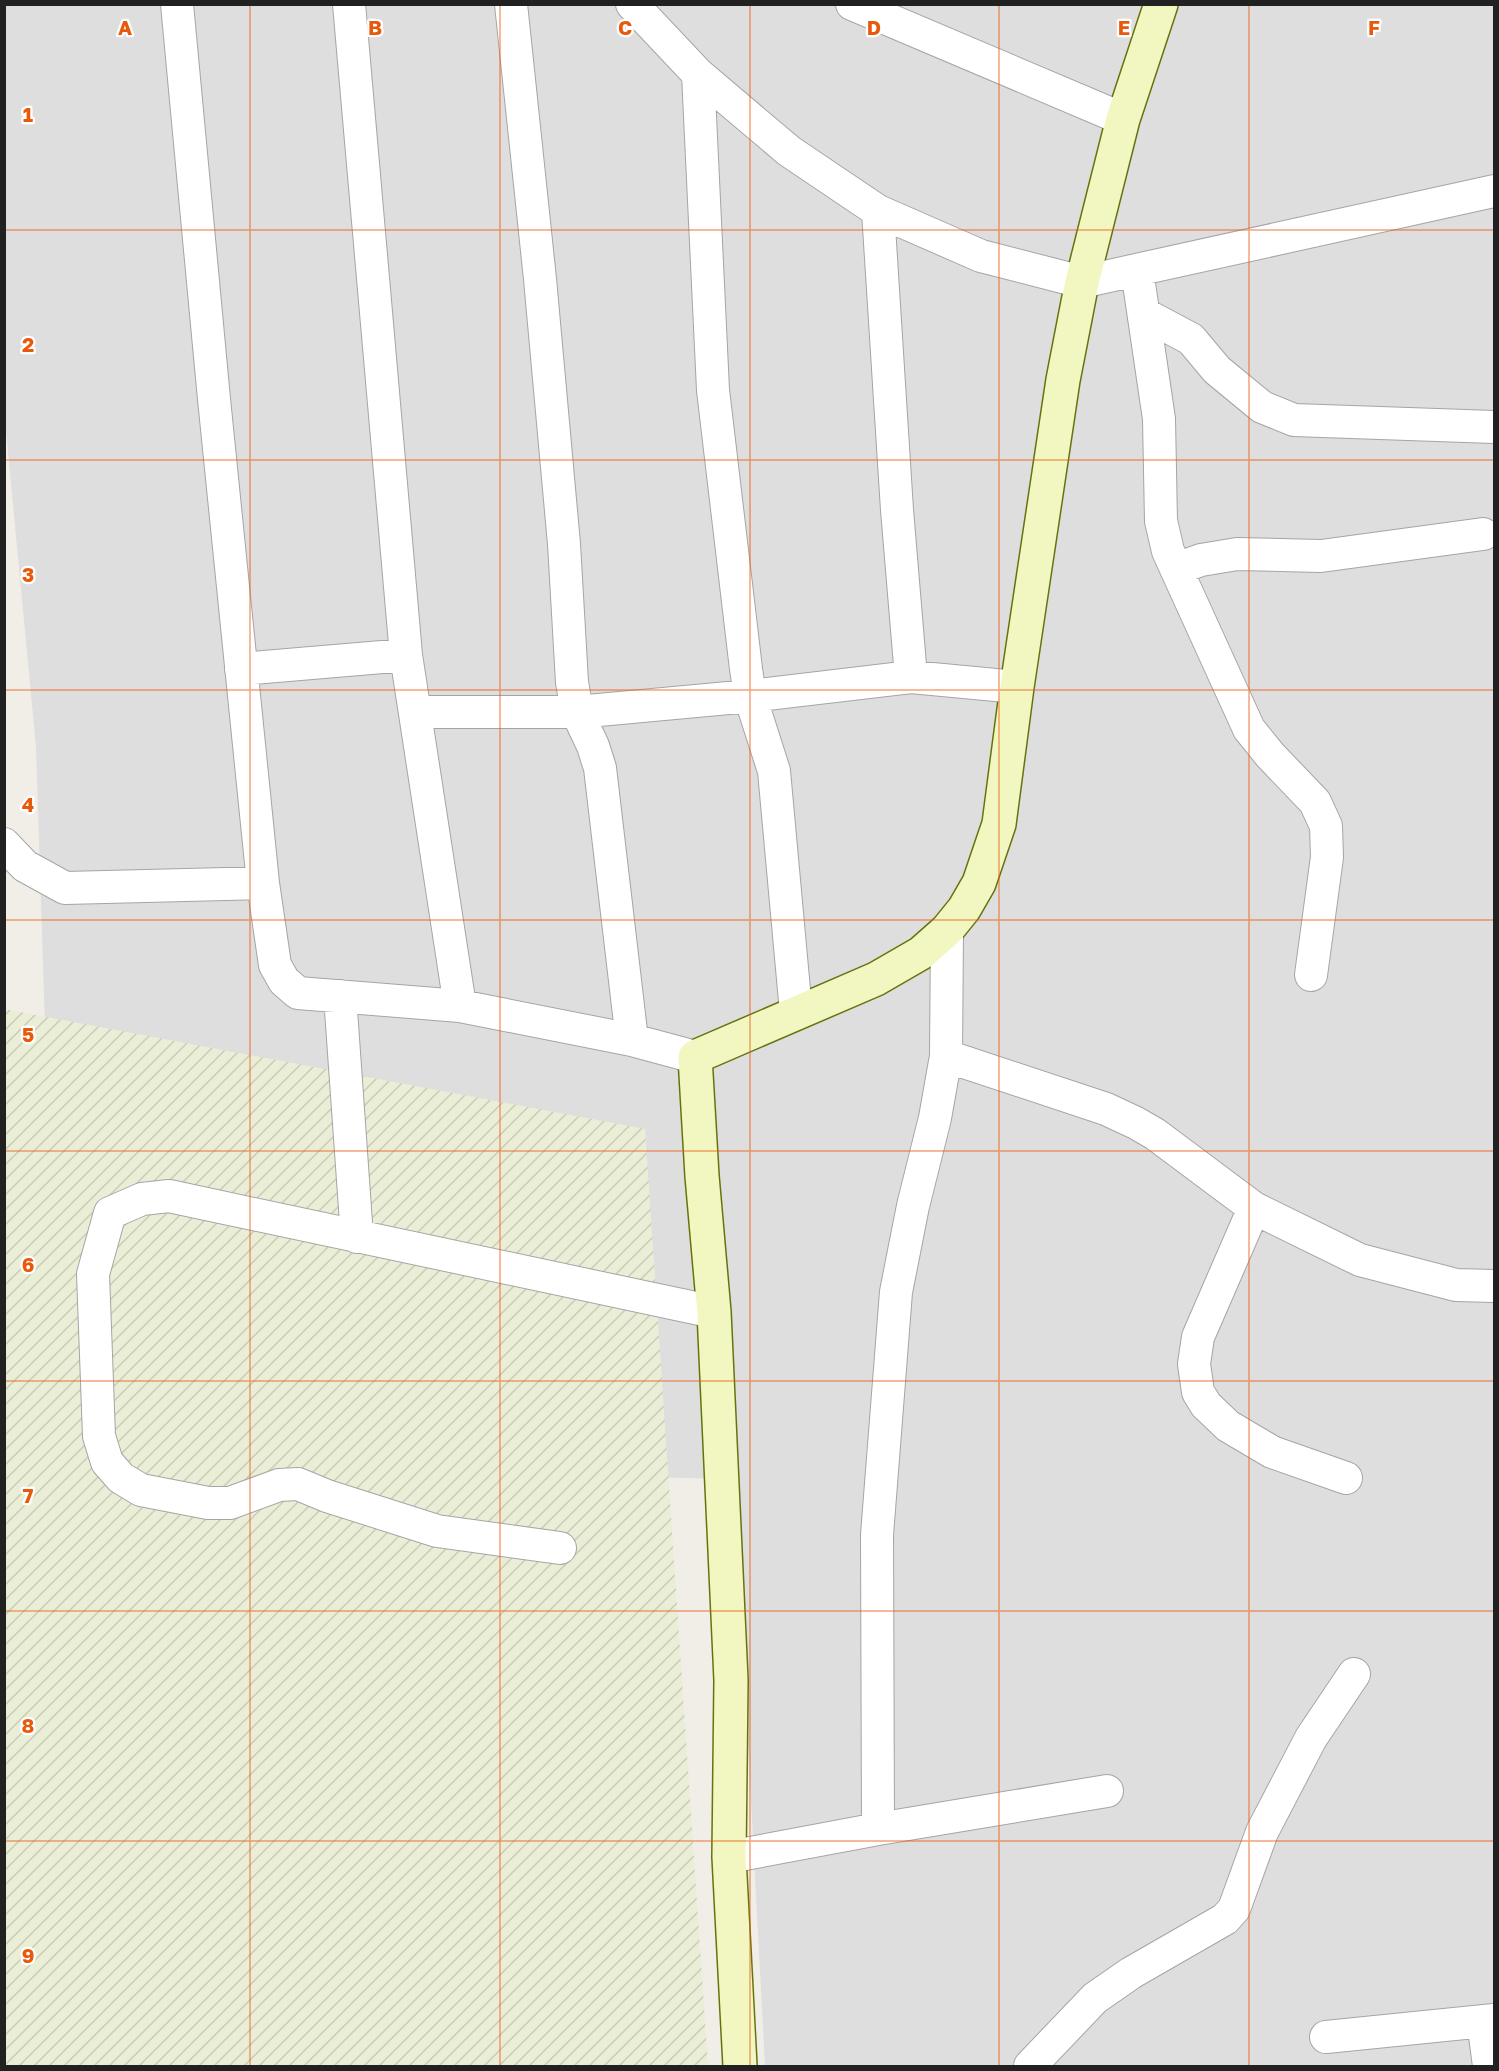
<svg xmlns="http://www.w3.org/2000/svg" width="1499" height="2071" font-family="'Golos Text',sans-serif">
<defs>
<pattern id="farmland-furrows" width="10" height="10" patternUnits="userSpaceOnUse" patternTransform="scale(1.5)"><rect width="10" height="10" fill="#ebeed6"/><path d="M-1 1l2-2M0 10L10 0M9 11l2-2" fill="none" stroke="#c9ccb7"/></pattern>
</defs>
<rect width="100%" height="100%" fill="#f1eee8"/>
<!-- residential -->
<path fill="#dfdede" d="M4,5H1494V2066H765L734,1479L59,1465L36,747L4,410Z"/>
<!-- farmland -->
<path fill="url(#farmland-furrows)" d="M4,1009L645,1129L708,2066H5Z"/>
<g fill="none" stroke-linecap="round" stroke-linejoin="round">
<!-- street casing -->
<g stroke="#a5a5a5" stroke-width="34">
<path id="street" d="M177,4L214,399L263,883L275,965L284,981L298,993L460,1006L632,1040L695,1057
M349,4L406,655L460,1006
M511,4L540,279L564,544L572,682L577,712L593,746L600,768L632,1040
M632,4L698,74L789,151L878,211L981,256L1082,282L1494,191
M852,4L1123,119
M698,74L713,390L746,669L750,696L774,771L796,1012
M878,211L897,510L911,677L1017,687
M1137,270L1159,419L1161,521L1168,551L1249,729L1270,755L1315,802L1326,826L1327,857L1311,975
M1144,314L1191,339L1217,370L1262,407L1294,420L1494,427
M1176,569L1201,560L1237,554L1321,556L1483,534
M241,669L406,655
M415,712H577L750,696L911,677
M4,844L25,866L65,888L263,883
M947,930L946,1056L1106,1109L1136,1123L1155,1134L1254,1208L1360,1260L1456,1285L1494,1286
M340,996L357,1237
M1254,1208L1198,1337L1194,1364L1198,1392L1206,1405L1228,1426L1272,1452L1346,1478
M560,1548L437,1531L327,1496L298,1484L279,1485L230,1503H208L141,1490L121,1478L107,1462L99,1436L93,1274L110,1213L142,1199L169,1196L714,1312
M878,1829L1107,1791
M729,1857L878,1829L877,1535L896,1292L913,1206L935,1118L946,1056
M1483,2021L1489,2066
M1326,2037L1494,2020
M1030,2066L1095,1998L1131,1973L1225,1919L1234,1909L1262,1832L1311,1738L1354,1674"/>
</g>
<!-- secondary casing -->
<g stroke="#66730d" stroke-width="36">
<path id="secondary" d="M740,2066L729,1857L731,1680L714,1312L702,1176L695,1057L876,979L921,953L947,930L964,909L979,883L999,824L1017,687L1063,380L1082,282L1123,119L1161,4"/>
</g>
<!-- street -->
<use href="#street" stroke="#fff" stroke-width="32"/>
<!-- secondary -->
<use href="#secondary" stroke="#f2f6c1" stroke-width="33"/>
</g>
<!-- grid -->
<path fill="none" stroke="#e8590c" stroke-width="1.5" stroke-opacity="0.55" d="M250,4V2066M500,4V2066M750,4V2066M999,4V2066M1249,4V2066M4,230H1494M4,460H1494M4,690H1494M4,920H1494M4,1151H1494M4,1381H1494M4,1611H1494M4,1841H1494"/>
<g font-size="20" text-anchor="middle" font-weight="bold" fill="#e8590c" stroke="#fff" stroke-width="4.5" stroke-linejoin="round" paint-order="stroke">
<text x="125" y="35">A</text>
<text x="375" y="35">B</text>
<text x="625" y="35">C</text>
<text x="874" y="35">D</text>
<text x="1124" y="35">E</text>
<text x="1374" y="35">F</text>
<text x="28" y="122">1</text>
<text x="28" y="352">2</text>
<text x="28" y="582">3</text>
<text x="28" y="812">4</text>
<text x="28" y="1042">5</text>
<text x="28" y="1272">6</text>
<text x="28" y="1503">7</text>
<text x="28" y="1733">8</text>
<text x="28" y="1963">9</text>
</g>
<!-- border -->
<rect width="1499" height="2071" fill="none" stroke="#212121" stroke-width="12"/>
</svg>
